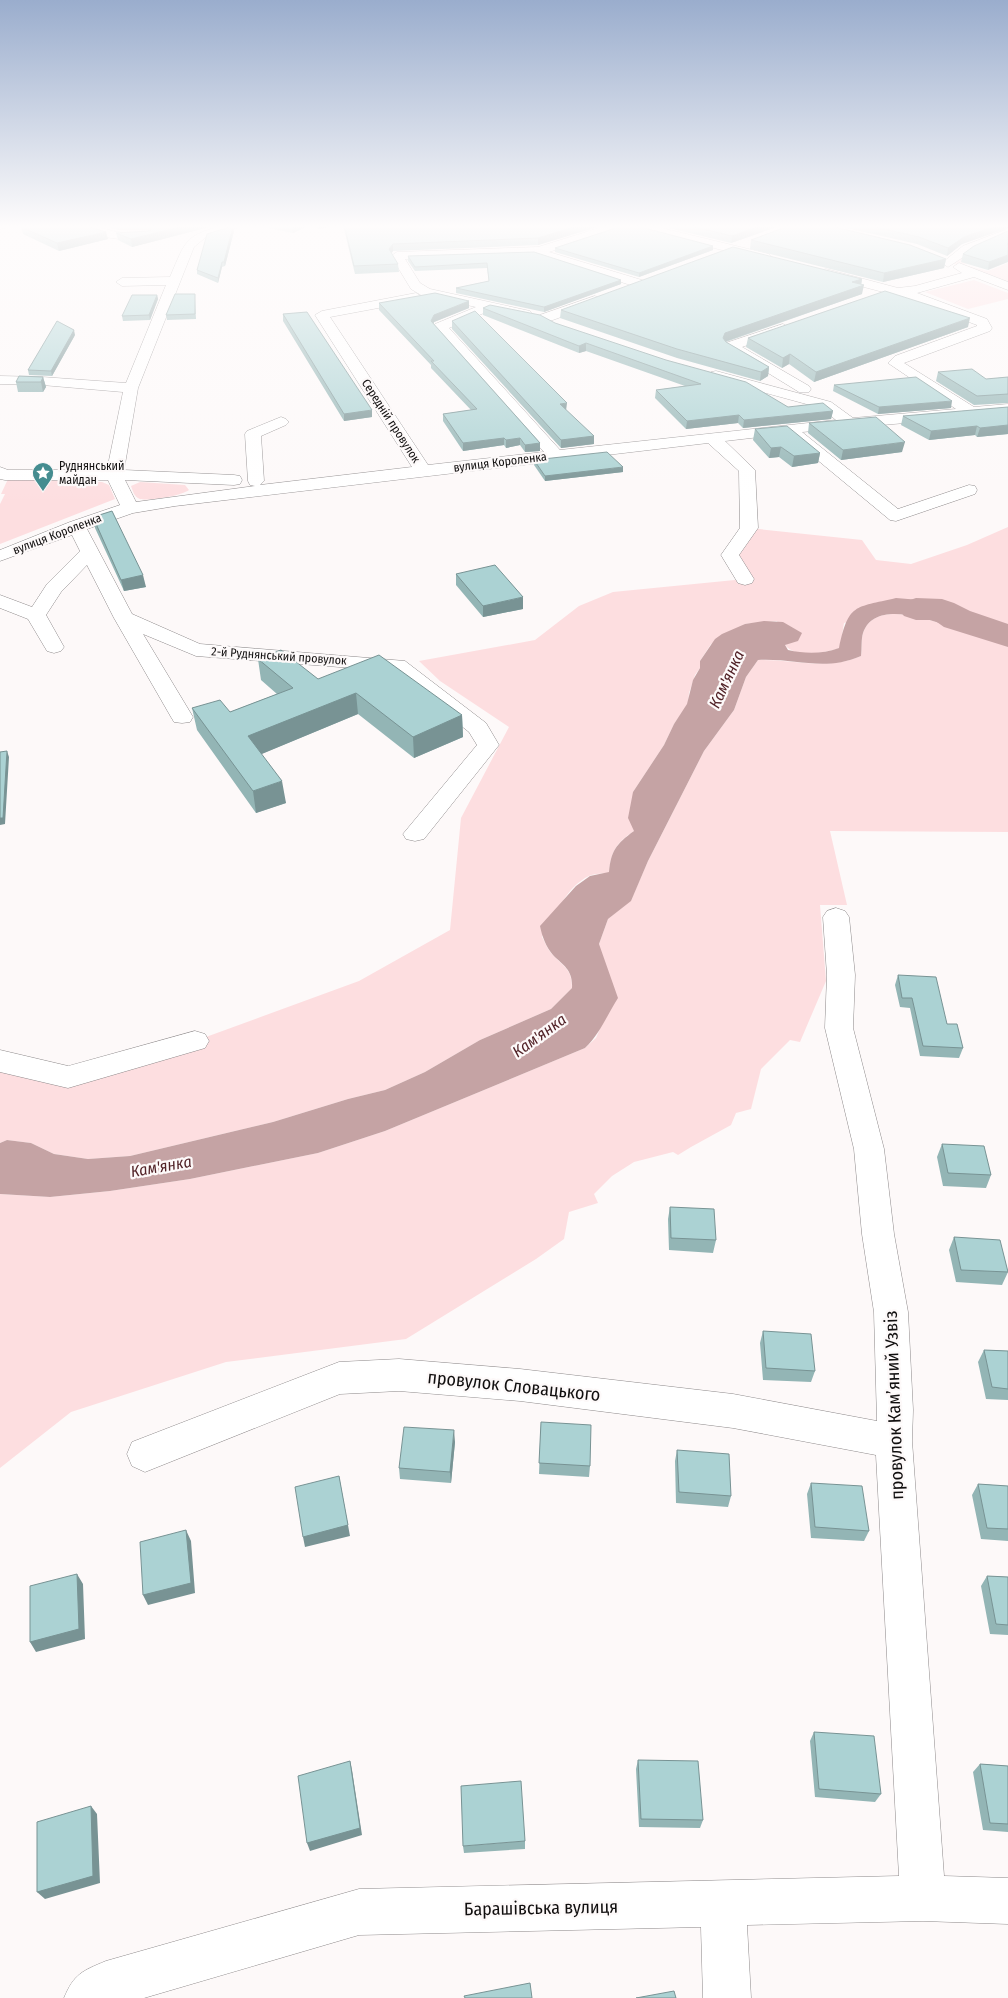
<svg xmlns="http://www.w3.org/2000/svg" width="1008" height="1998" font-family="'Fira Sans Condensed',sans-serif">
<rect width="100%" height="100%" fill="#fdf9f9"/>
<!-- green -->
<path fill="#fddee0" d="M958,257L972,260L964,265L988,271L1008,263V284L954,264L952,262Z
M974,280L1008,293V299L968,309L925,292Z
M8,479L102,482L109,485L115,499L0,544V504L5,494H1Z
M140,482L185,485L189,490C181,496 149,501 140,499C134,497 133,491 131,486Z
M1008,527V832L830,831L847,905H820L826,981L800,1042L790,1040L761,1069L751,1109L736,1113L731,1125L691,1147L678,1155L673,1152L634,1162L612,1176L594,1194L598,1203L569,1212L564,1239L536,1259L406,1339L226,1362L71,1412L0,1468V1194L50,1197L110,1191L190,1179L318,1153L385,1131L585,1048L596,1038L604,1019L599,944L608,919L631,900L648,861L704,751L734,710L746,677L758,660C795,659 825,671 861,656C862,649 861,639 863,633C877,592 952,629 977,636L982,628L984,620L933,601L844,623L840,648C824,653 796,659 785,645L790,642L777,621L745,624L711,644L700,661V668L695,675L689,693L688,704L674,724L664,745L633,792L634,831C616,843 611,851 609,873C603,874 595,873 589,876C567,886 554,916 542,937C545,942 548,950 552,954C564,967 572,969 572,988L551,1009L480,1040L425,1072L385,1090L348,1099L273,1122L130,1156L88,1159L54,1154L31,1143L7,1140L0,1143V1061L68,1077L195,1041L359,981L450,930L461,818L509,727L440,681L419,661L535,640L579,606L613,592L745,579L730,555L749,528L862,540L876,560L911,564L967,545Z"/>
<!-- water -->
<path fill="#c5a3a4" d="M896,598L932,601L984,619L977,636C952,629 877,592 863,633C861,639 862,649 861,656C824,672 796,658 758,660L746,677L734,710L704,751L648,861L631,901L608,919L599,944L618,998C607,1015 600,1034 585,1048L385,1131L318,1153L190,1179L110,1191L50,1197L0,1194V1143L7,1140L31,1143L54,1154L88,1159L130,1156L273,1122L348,1099L385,1090L425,1072L480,1040L551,1009L572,988C573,970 564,966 553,955C546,947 542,936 540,926L576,886L590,876L609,872C611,851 616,844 634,831L628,818L633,792L664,745L674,724L687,704L693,680L700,668V661L715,639L722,634L745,624L764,621L783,622L802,633L798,641L785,645L788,650C806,654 822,654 839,648C849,603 854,608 896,598Z"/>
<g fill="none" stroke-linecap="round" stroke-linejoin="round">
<!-- river -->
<path fill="#c5a3a4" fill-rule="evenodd" d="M916,598L942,599L954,603L970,611L1008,624V647L944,627L934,620H916L904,616L898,609L904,602Z"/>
<!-- minor casing -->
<g stroke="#8e8a8b" stroke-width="1">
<path id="minor" d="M0,224H16L14,226L0,229Z
M75,224C95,223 107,232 126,233C134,234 146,229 152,235L150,237C131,242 90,239 75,224Z
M228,224H245L243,226L206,237L194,247L138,388L124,470L234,475L240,476L242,480L240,484L234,485L125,480L136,502L255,486L250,485L248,481L245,434L247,431L281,417L286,419L289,422L286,425L261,436L264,481L260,485L412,467L315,315L322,311L416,293L422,297L421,300L330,317L428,465L544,452L433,327L435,324L476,307L421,295L411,289L391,256L397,252L538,247L612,224H645L769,254L771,257L765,261L628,226L549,252L645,281L647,284L645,287H637L534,255L405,259L420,283L430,289L530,311L532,314L525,318L491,310L449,328L560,450L836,420L821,408L711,378L709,375L711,372L716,371L831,402L853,418L956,409L888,363L895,356L977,326V325L902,297L822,276L820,273L822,270L826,269L898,288L915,286L962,273L953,267L959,263L1008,282V290L974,277L917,293L987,319L992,328L990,331L904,363L974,407L1008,404V414L802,432L898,509L969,485L975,486L977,490L975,494L896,521L890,520L786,434L725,441L755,470L758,528L739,555L754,579L752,583L745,585L738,583L721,555L740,528L739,471L708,443L175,506L133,513L87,529L132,614L200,644L405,661L486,723L499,745L424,839L415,841L406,839L403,834L477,745L469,732L392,671L196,656L143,634L193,717L190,722L182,723L174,722L171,717L114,618L87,565L61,592L46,615L64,647L61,651L54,653L47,651L28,619L0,608V595L32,607L47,584L80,551L72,535L0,561V550L70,522L120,505L108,480H5L0,479V467L8,470H107L123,392L42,385L0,384V376L42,377L126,383L166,285L122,286L116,282L122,278L170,277C187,237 185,236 228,224Z
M1008,229V236L971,252L948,267L942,263L963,246Z
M595,296L602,300L600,303L550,321H540L538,318L540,315Z
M783,324L790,328L788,331L742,347L809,386L811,389L809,392H799L724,346L726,343Z
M836,908L845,911L849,917L855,975L853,1028L884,1149L894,1234L908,1312L913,1410L912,1441L944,1876L1008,1878V1924L923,1921L747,1925L751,1998H703L701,1927L359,1935L144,1998H64C74,1974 82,1971 106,1961L359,1889L899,1876L876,1455L733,1428L520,1401L399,1391L340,1394L145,1472L132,1466L127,1454L132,1442L339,1362L399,1359L520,1369L733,1394L877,1421L874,1312L862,1234L854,1149L825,1028L827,975L823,917L827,911Z
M195,1031L205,1034L209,1041L205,1048L68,1088L0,1072V1050L68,1066Z"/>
</g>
<!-- minor -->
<use href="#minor" fill="#fff" fill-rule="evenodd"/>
</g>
<!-- wall -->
<path fill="#93b5b5" d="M92,224H221L132,247L118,240L116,233L149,231L147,230H119Z
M247,224H607L538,245L393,251L391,254L398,264L399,272L355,274L343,225L318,229L312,224L293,233Z
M652,224H785L731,243Z
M829,224H1008V228L962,244L947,256L917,244Z
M21,227L108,239L59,251L23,234Z
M234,231L225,266L222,267L218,283L197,274V270Z
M1008,231L988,270L961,262L963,254Z
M751,240L946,259L944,268L883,282L750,249Z
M713,246V250L639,277L555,252V248Z
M534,252L621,280V284L544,312L456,293V288L489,281L487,268L415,271L408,261V256Z
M862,279L861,285L862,294L726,342L769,367L768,376L760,381L677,358L560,318L561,310Z
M157,295L158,299L150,320L123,321L122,316Z
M195,299L196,319L167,320L166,315Z
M379,303L469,308L434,322V324L540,443V451L525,452L520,445L506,448L504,445L463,451L443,421V414L471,410L431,368V365L379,310Z
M483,308L555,323L788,407L833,411L831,419L743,428L738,423L686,429L655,398L656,390L685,386L586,351L579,353L483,315Z
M283,314L372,417L344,421L283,321Z
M452,321L594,436V444L561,448L452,329Z
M968,327L814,382L789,364L782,368L746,347L748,338Z
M75,335L52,376L29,375L28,370Z
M938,372L986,379L1008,377V403L974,405L936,381Z
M43,377L46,387L43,392H18L16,382Z
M834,385L951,408L878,414L833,391Z
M1008,407V434L977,437L975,435L929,440L901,425L903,416Z
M809,423L902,452L841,460L808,433Z
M755,429L820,453L818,463L792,467L779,457L769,458L753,440Z
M534,460L623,472L545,481L534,465Z
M93,517L146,587L124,591L95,528Z
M456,574L523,609L483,617L456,585Z
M258,659L318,679L462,715L463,737L414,758L358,714L261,754L286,803L256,813L197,730L192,708L230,712L277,694L261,680Z
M898,975L947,1024L963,1048L959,1058L920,1056L910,1008L900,1007L895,985Z
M942,1144L991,1175L986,1188L943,1186L937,1157Z
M670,1207L716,1240L713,1253L669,1250L668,1219Z
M954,1237L1008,1272L1002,1285L956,1282L949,1250Z
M763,1331L815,1371L811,1382L763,1380L760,1343Z
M984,1350L1008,1351V1400L986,1399L978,1362Z
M541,1422L590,1466L589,1477L539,1474Z
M455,1442L451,1483L400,1479L399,1468Z
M677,1450L731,1496L728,1507L676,1503L675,1461Z
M811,1483L869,1531L864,1541L811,1538L807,1494Z
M978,1484L1008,1486V1541L981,1539L972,1495Z
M987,1576L1008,1577V1635L990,1634L981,1586Z
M814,1732L881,1794L875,1802L815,1797L810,1741Z
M638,1760L703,1820L700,1828L639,1827L636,1769Z
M980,1764L1008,1766V1832L983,1830L973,1772Z
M525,1841V1849L464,1853L463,1846Z"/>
<!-- shaded-wall -->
<path fill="#789394" d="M192,224H221L132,247L131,239Z
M296,224H312L293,233L292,225Z
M317,224H343V225L318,229Z
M583,224H607L538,245V238Z
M765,224H785L731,243L732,236Z
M1001,224H1008V228L962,244L947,256L948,248L964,237Z
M233,226L234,231L225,266L224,262Z
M106,232L108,239L59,251L57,243Z
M393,244V251L389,257V249Z
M713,246V250L639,277V273Z
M1008,255V262L988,270L989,262Z
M946,259L944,268L883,282L884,273Z
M222,262V267L218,283V278Z
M862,279L861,286L864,285L862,294L724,342L723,338L725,333L852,282Z
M621,280V284L544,312V307Z
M157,295L158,299L150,320L149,315Z
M469,301V308L434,322L432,328L431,321L434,315Z
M970,318L968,327L814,382L816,372Z
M74,330L75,335L52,376L51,371Z
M586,343V351L579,353V346Z
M790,354L789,364L782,368L783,358Z
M769,367L768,376L760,381L761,372Z
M43,377L46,387L43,392L41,382Z
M952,401L951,408L878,414L879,407Z
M567,403L566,411L560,404Z
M372,410V417L344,421V414Z
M833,411L831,419L743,428L744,420Z
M739,415L738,423L686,429L687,421Z
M1008,425V434L977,437L980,428Z
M977,426L975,435L929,440L931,431Z
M594,436V444L561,448V440Z
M504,438V445L463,451V443Z
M520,438V445L506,448V440Z
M905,442L902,452L841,460L843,450Z
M540,443V451L525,452V445Z
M781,447L779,457L769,458L771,448Z
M820,453L818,463L792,467L794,456Z
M623,467V472L545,481V476Z
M143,575L146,587L124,591L121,580Z
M523,597V609L483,617V606Z
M356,693L358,714L252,758L248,736Z
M462,715L463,737L414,758L413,737Z
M7,751L9,757L5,824L0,825V818Z
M282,781L286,803L256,813L253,791Z
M454,1430L455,1442L451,1483L450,1472Z
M339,1476L350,1536L305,1547L303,1537Z
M186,1530L191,1541L195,1593L148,1605L143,1595Z
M77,1574L83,1584L85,1639L36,1652L30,1642Z
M350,1761L352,1770L362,1835L310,1851L307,1843Z
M91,1806L97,1814L100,1883L45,1899L37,1892Z"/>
<!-- building -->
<path fill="#abd2d3" stroke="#789394" d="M35,224H80L106,232L57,243L21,227Z
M147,224H192L131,239L116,233L149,231L152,229V226Z
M284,224H296L292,225Z
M344,224H583L538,238L393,244L389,249L398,264L354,266Z
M628,224H629L713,246L639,273L555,248Z
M682,224H765L732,236Z
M794,224H822L910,245L946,259L884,273L751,240Z
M862,224H1001L964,237L948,248L919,237Z
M233,226L224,262H222L218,278L197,270L207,234Z
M1008,231V244H1007H1008V255L989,262L963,254L974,246Z
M733,247L862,279L852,282L864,285L725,333L723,338L726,342L769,367L761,372L677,349L561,310Z
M534,252L621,280L544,307L456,288L489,281L487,263L415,267L408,256Z
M885,291L970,318L816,372L790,354L783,358L748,338Z
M435,293L469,301L434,315L431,321L540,443L525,445L520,438L506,440L504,438L463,443L443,414L477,409L431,361H434L379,303Z
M175,294H195V314L166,315Z
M132,295H157L149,315L122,316Z
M490,305L540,315L555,323L666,360L746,382L788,407L823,403L833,411L744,420L739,415L687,421L656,390L701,384L586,343L579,346L483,308Z
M475,311L567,403L560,404L594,436L561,440L452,321Z
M307,312L372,410L344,414L283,314Z
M57,321L74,330L51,371L28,370Z
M972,369L986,379L1008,377V394L977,396L938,372Z
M19,376L43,377L41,382H16Z
M916,377L952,401L879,407L834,385Z
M1008,407V425L980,428L977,426L931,431L903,416Z
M876,417L905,442L843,450L809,423Z
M787,426L820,453L794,456L781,447L771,448L755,429Z
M607,452L623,467L545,476L534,460Z
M112,511L143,575L121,580L93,517Z
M495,565L523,597L483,606L456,574Z
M281,650L318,679L379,655L462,715L413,737L356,693L248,736L282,781L253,791L192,708L220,700L230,712L293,688L258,659Z
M7,751L3,818H0V752Z
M898,975L936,977L947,1024H957L963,1048L923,1046L912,998H902Z
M942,1144L984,1146L991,1175L948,1173Z
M670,1207L714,1209L716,1240L671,1238Z
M954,1237L1000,1240L1008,1272L961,1270Z
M763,1331L811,1334L815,1371L766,1368Z
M984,1350L1008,1351V1389L992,1387Z
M541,1422L591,1425L590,1466L539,1463Z
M404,1427L454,1430L450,1472L399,1468Z
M677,1450L729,1454L731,1496L679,1492Z
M339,1476L348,1525L303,1537L295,1487Z
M811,1483L862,1486L869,1531L815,1527Z
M978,1484L1008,1486V1529L987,1528Z
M186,1530L191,1583L143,1595L140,1542Z
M77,1574L79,1629L30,1642V1586Z
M987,1576L1008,1577V1625L996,1624Z
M814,1732L874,1736L881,1794L819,1789Z
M638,1760L698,1761L703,1820L641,1819Z
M350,1761L360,1828L307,1843L298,1776Z
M980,1764L1008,1766V1824L990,1823Z
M521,1781L525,1841L463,1846L461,1786Z
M91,1806L93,1876L37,1892V1822Z
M530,1983L532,1998H465L464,1996Z
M674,1991L676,1998H636Z"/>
<!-- sky -->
<linearGradient id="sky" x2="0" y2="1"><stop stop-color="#9aadcd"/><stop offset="0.45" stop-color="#fefcfc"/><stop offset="1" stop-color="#fefcfc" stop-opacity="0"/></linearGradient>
<rect width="1008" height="503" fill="url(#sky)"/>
<!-- icons -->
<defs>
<g id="sight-pin" transform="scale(1.125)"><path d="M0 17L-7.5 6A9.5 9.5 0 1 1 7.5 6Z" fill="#458d90" stroke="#fdf9f9"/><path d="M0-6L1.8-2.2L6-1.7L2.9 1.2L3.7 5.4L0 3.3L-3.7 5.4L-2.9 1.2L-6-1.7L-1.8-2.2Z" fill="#fff"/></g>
</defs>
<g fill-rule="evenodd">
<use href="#sight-pin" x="43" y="473"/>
</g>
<g text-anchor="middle" stroke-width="4.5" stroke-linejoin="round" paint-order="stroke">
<!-- far-street labels -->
<g font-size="12" fill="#110f0f" stroke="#fdf9f9">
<text transform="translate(391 421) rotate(57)" y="4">Середній провулок</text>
<text transform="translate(500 462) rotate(-7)" y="4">вулиця Короленка</text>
<text transform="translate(57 534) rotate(-21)" y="4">вулиця Короленка</text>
<text transform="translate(279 656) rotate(4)" y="4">2-й Руднянський провулок</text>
</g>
<!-- far-poi labels -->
<g font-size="12" fill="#110f0f" stroke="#fdf9f9" text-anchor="start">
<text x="59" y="470">Руднянський<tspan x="59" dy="14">майдан</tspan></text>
</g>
<!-- water labels -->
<g font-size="16" font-style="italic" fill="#522328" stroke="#fdf9f9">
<text transform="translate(726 679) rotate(-65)" y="6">Кам'янка</text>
<text transform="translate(539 1035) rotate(-36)" y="6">Кам'янка</text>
<text transform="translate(161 1166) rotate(-10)" y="6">Кам'янка</text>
</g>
<!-- near-street labels -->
<g font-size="18" fill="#110f0f" stroke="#fdf9f9">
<text transform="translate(514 1386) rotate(6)" y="6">провулок Словацького</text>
<text transform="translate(894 1405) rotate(-92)" y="6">провулок Камʼяний Узвіз</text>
<text transform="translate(541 1908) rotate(-1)" y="6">Барашівська вулиця</text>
</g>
</g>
</svg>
